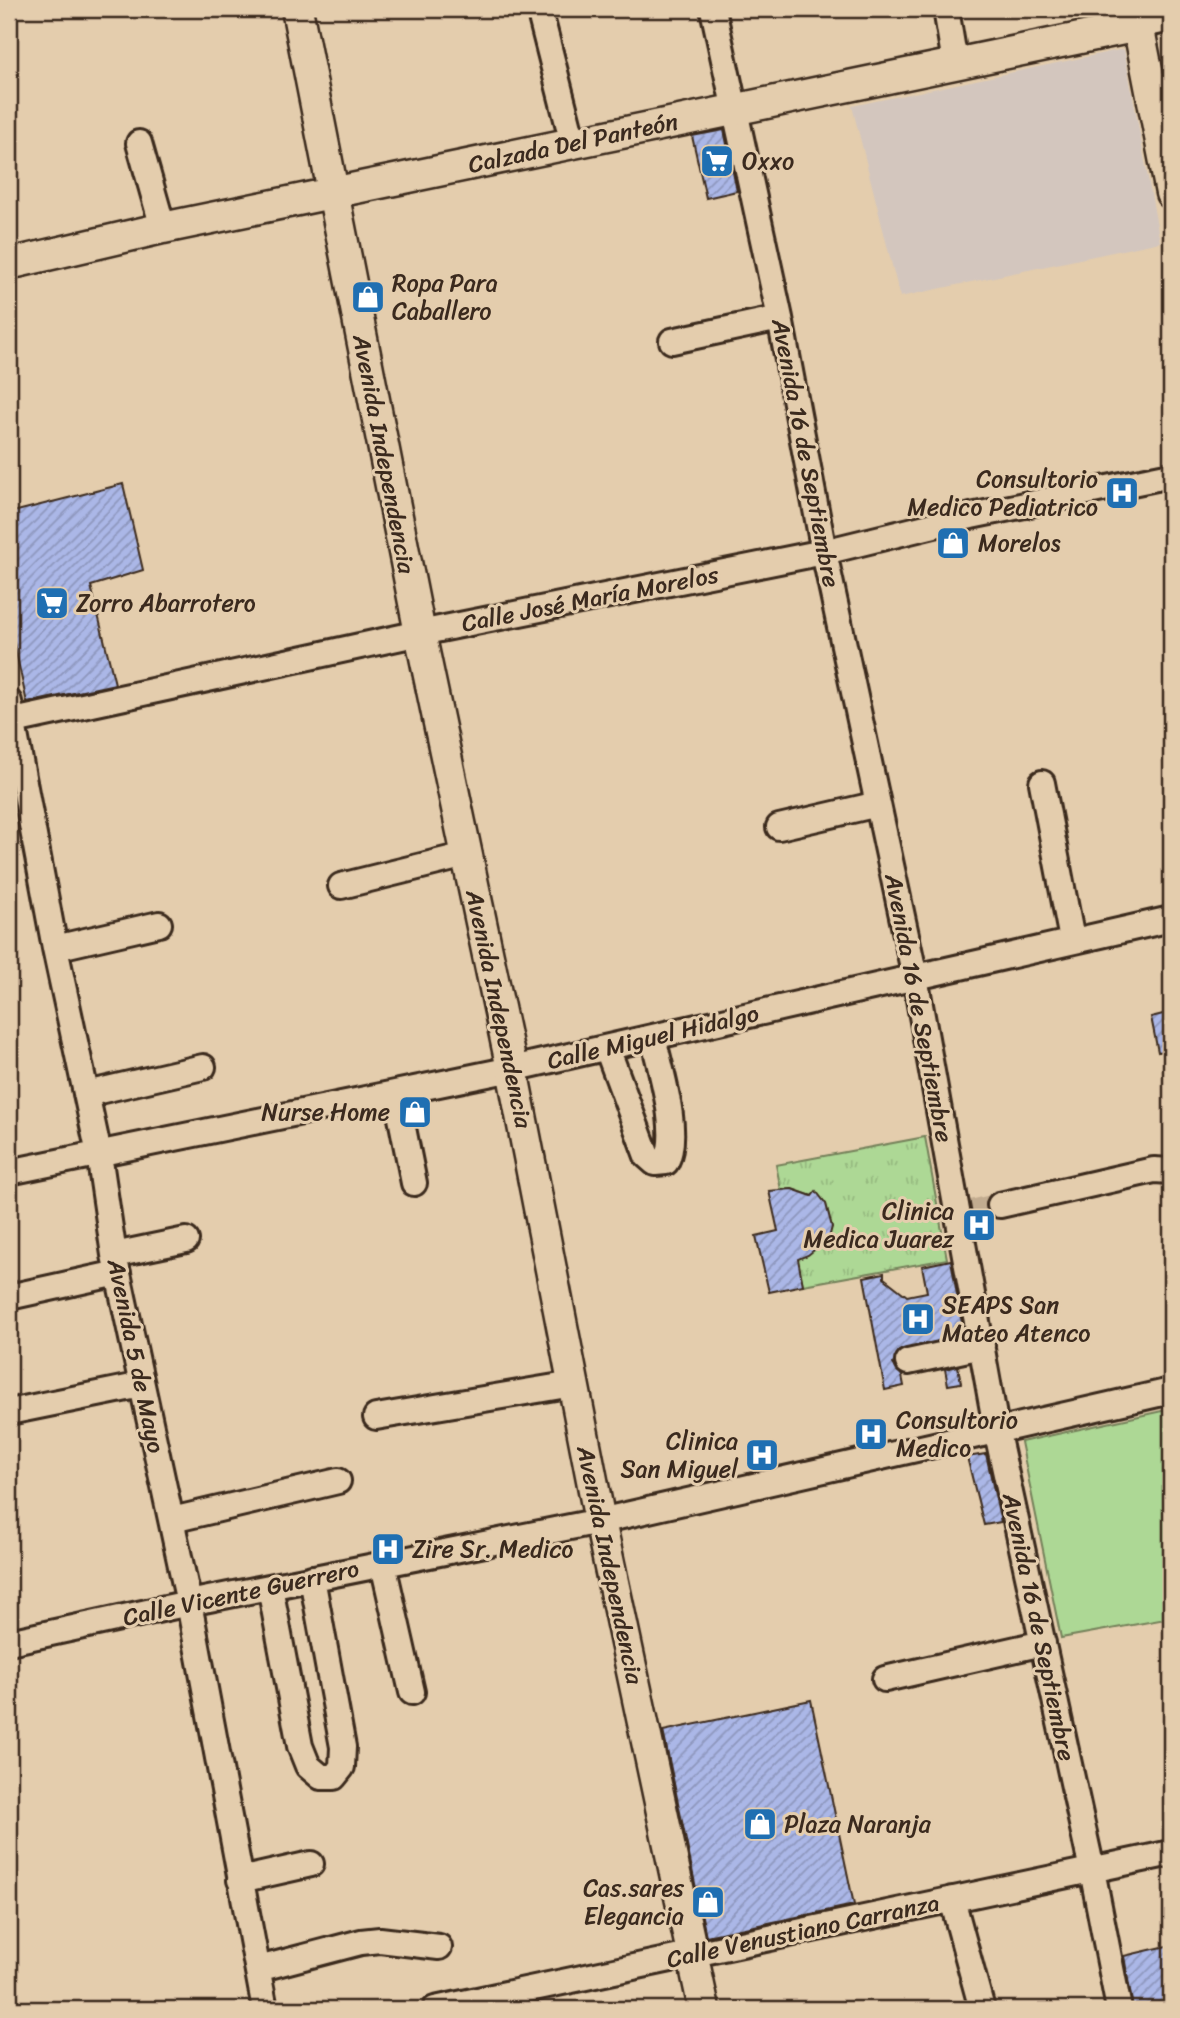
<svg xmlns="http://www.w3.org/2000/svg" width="1180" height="2018" font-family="Sriracha,sans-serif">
<defs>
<pattern id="park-tufts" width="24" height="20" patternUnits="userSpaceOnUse" patternTransform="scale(1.75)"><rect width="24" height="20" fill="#add895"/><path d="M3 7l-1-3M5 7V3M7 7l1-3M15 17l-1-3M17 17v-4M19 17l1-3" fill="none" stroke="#96ba80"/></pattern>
<pattern id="building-hatch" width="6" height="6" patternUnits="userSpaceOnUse" patternTransform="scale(1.75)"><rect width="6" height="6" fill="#abb7e7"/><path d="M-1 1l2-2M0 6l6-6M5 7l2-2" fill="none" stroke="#8c95bb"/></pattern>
</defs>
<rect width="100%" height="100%" fill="#e4cdad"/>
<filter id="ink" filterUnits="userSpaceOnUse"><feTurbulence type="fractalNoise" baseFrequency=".0143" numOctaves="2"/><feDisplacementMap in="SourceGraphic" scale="14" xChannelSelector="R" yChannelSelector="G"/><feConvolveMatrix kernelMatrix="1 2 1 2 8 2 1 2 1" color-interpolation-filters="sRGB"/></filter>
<g filter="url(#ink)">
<!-- built -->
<path fill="#d3c6be" d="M1124,49L1160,242L900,297L852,106Z"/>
<!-- grass -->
<path fill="#add895" stroke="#74815a" stroke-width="2" d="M1171,1409V1618L1061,1638L1021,1442Z"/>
<!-- park -->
<path fill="url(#park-tufts)" stroke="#74815a" stroke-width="2" d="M925,1137L947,1259L803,1285L797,1259L818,1247L832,1227L826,1204L816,1192L812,1196L792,1189L781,1190L776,1165Z"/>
<!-- building -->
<path fill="url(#building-hatch)" stroke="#3b2a1e" stroke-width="2" d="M724,130L737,191L706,198L692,136Z
M123,484L143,570L91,586L115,684L27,703L9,620V513Z
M1171,1012V1050L1158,1052L1151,1017Z
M792,1189L812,1196L816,1191L826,1204L832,1227L827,1245L823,1243L808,1255L798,1259L803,1285L769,1292L756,1236L778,1231L769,1191Z
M951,1260L964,1335L899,1351L893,1364L902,1376L904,1386L885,1390L864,1277L884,1273V1278L907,1296L927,1292L922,1266Z
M958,1366L961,1383L948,1385L945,1369Z
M986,1454L1001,1522L984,1525L967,1457Z
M811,1700L854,1905L706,1936L663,1731Z
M1171,1945V2009H1133L1124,1956Z"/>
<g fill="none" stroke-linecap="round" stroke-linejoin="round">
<!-- minor-tunnel -->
<path stroke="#c2ac90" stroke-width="24" stroke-dasharray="24 12" stroke-linecap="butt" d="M968,1213L1000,1205"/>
<!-- minor casing -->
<g stroke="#3b2a1e" stroke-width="30">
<path id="minor" d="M539,9L573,143
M713,9L780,318L824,552L915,977L997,1433L1092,1870L1119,2009
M946,9L955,63
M1138,26L1171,19
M139,143L163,228
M672,341L780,318
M9,702L55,948L99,1154L114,1255L189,1603L265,2009
M9,722L420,633L824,552L971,516L1171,475
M1042,783L1072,940
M779,827L878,804
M341,886L466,855
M55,948L159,924
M607,1048L647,1156L655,1163L666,1162C681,1133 660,1069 653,1037
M396,1093L414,1183
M86,1094L203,1067
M9,1172L512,1069L1171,919
M1000,1205L1154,1170L1171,1171
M114,1255L186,1240
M9,1297L118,1273
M908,1362L982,1346
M9,1412L142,1385
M376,1417L573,1384
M172,1520L338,1481
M383,1564L412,1692
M270,1587L300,1746L308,1766L321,1777H334L342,1767L343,1747L312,1578
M9,1642L189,1603L600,1521L1171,1391
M885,1679L1043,1643
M240,1880L311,1864
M952,1899L982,2009
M258,1969L361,1942L380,1940L439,1947
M435,2009L1171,1853"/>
</g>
<!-- major casing -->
<g stroke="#3b2a1e" stroke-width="35">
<path id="major" d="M297,9L420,633L512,1069L600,1521L704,2009
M1135,9L1171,193
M9,264L163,228L1138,26"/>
</g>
<!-- minor -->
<use href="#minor" stroke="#e4cdad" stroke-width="24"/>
<!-- major -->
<use href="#major" stroke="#e4cdad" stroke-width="30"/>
</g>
</g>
<!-- icons -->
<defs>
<g id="supermarket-square" transform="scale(1.75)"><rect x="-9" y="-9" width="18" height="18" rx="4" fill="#1f6fb2" stroke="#e4cdad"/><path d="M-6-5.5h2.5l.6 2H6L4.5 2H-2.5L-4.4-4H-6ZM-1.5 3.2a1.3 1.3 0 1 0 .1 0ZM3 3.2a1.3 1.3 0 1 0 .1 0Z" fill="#fff"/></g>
<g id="shop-square" transform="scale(1.75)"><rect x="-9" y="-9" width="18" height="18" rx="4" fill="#1f6fb2" stroke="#e4cdad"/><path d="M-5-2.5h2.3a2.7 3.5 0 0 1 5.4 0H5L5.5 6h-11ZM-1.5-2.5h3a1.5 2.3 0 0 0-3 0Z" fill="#fff"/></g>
<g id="hospital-square" transform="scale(1.75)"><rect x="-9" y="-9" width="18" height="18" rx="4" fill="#1f6fb2" stroke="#e4cdad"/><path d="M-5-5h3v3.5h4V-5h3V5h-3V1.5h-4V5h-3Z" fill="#fff"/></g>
</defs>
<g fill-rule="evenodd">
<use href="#supermarket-square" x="717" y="161"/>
<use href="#shop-square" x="368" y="297"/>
<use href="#hospital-square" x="1122" y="493"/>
<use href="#shop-square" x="953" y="543"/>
<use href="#supermarket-square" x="52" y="603"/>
<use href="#shop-square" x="415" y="1112"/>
<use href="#hospital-square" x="979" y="1225"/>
<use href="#hospital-square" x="918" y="1319"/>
<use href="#hospital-square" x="871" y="1434"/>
<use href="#hospital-square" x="762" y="1455"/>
<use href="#hospital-square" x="388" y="1549"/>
<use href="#shop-square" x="760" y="1824"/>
<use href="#shop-square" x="708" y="1902"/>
</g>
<g text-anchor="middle" stroke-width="6" stroke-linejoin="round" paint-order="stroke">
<!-- street labels -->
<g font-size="24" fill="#3b2a1e" stroke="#e4cdad">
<text transform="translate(573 143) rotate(-12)" y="8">Calzada Del Panteón</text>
<text transform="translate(806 453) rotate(79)" y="8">Avenida 16 de Septiembre</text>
<text transform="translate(384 454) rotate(79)" y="8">Avenida Independencia</text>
<text transform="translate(590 599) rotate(-11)" y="8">Calle José María Morelos</text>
<text transform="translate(919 1008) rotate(79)" y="8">Avenida 16 de Septiembre</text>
<text transform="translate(499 1009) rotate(78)" y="8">Avenida Independencia</text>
<text transform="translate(653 1037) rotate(-13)" y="8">Calle Miguel Hidalgo</text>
<text transform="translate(136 1356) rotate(78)" y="8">Avenida 5 de Mayo</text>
<text transform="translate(610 1565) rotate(78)" y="8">Avenida Independencia</text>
<text transform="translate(241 1593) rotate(-12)" y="8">Calle Vicente Guerrero</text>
<text transform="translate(1039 1627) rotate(78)" y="8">Avenida 16 de Septiembre</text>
<text transform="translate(803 1931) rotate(-12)" y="8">Calle Venustiano Carranza</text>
</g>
<!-- poi labels -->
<g font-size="24" fill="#3b2a1e" stroke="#e4cdad" text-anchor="start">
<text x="742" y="169">Oxxo</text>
<text x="392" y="291">Ropa Para<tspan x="392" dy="28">Caballero</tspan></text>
<text x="1098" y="487" text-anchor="end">Consultorio<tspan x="1098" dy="28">Medico Pediatrico</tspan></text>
<text x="978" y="551">Morelos</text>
<text x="76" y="611">Zorro Abarrotero</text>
<text x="390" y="1120" text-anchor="end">Nurse Home</text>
<text x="954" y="1219" text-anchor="end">Clinica<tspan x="954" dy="28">Medica Juarez</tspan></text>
<text x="942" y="1313">SEAPS San<tspan x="942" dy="28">Mateo Atenco</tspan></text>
<text x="896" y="1428">Consultorio<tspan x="896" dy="28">Medico</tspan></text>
<text x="738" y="1449" text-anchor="end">Clinica<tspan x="738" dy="28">San Miguel</tspan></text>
<text x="412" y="1557">Zire Sr. Medico</text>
<text x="784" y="1832">Plaza Naranja</text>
<text x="684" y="1896" text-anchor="end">Cas.sares<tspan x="684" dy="28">Elegancia</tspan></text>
</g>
</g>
<!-- margin -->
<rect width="1180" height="2018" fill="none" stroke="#e4cdad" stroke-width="35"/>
<rect x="18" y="18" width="1145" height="1983" fill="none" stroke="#3b2a1e" stroke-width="2.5" filter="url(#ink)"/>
</svg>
